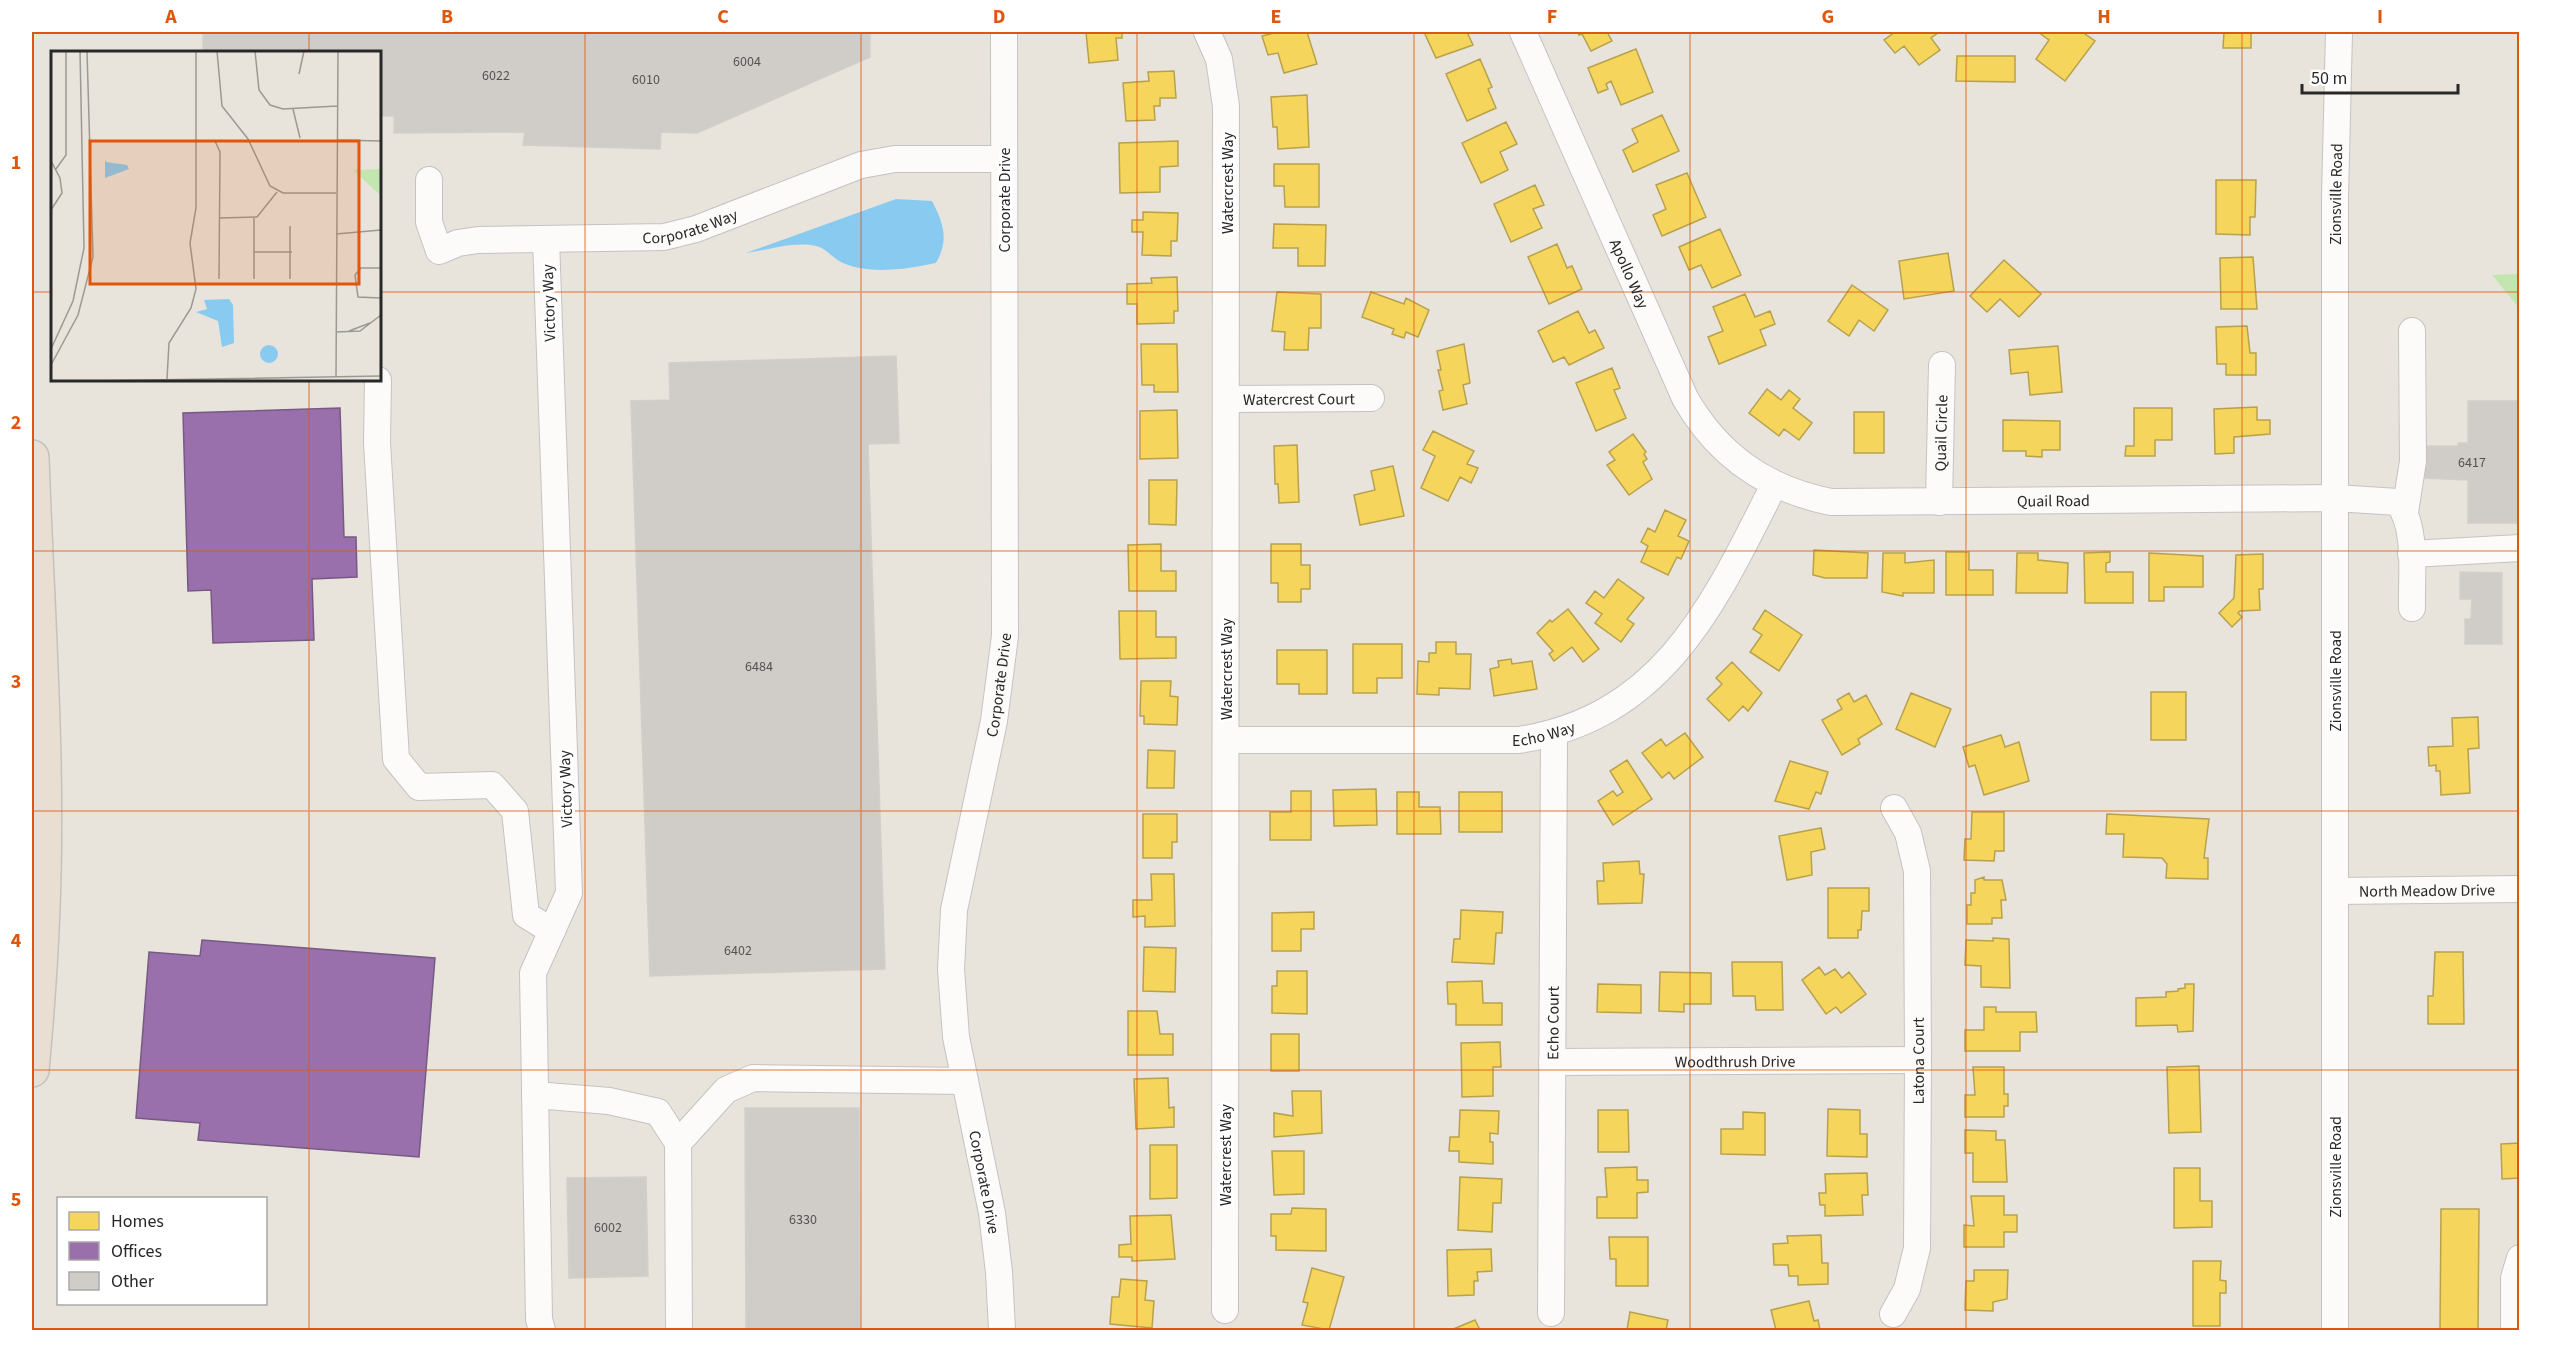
<svg xmlns="http://www.w3.org/2000/svg" width="2551" height="1362" font-family="'Source Sans 3',sans-serif">
<rect width="100%" height="100%" fill="#e8e4dc"/>
<!-- green -->
<path fill="#c3e6b1" d="M2519,274L2520,275L2519,308L2492,275Z"/>
<!-- water -->
<path fill="#89cbf0" d="M896,199L932,201C944,224 949,240 936,263C908,269 870,275 843,263C833,259 826,248 816,246C794,241 768,250 746,253Z"/>
<!-- homes -->
<path fill="#f6d55c" stroke="#b8a14c" stroke-width="1.5" d="M1086,32H1122V38H1116L1118,60L1089,63Z
M1278,32H1307L1317,64L1284,73L1278,53L1268,55L1262,36Z
M1424,32H1467L1473,45L1436,58Z
M1577,32H1607L1612,41L1591,51L1582,34L1579,35Z
M1895,32H1937L1938,33L1931,38L1940,50L1919,65L1904,46L1895,53L1884,40Z
M2038,32H2082L2095,41L2065,81L2036,59L2049,40Z
M2224,32H2254L2251,33V48H2223Z
M1636,49L1653,92L1621,105L1611,81L1606,84L1608,89L1598,93L1588,68Z
M1957,56H2015V82L1956,81Z
M1480,59L1492,87L1488,89L1496,108L1467,121L1446,74Z
M1174,71L1176,98H1160V106H1154L1155,120L1126,121L1123,83L1149,81L1148,72Z
M1307,95L1309,147L1278,149L1277,127H1273L1271,97Z
M1662,115L1679,151L1633,172L1623,150L1638,142L1632,129Z
M1506,122L1517,144L1500,152L1508,170L1481,183L1462,143Z
M1178,141V166L1160,167V192L1120,193L1119,143Z
M1274,164H1319V207H1285L1284,186H1274Z
M1687,173L1706,217L1662,236L1653,215L1666,209L1656,185Z
M2216,180H2256L2255,217H2250V235L2216,234Z
M1535,185L1544,205L1533,209L1542,228L1511,242L1494,204Z
M1143,212L1178,213L1177,241H1171V256L1142,255L1143,232H1132V220H1143Z
M1274,224L1326,225L1325,266H1298V248H1273Z
M1720,229L1741,275L1712,288L1701,265L1689,270L1679,247Z
M1557,244L1567,268L1572,266L1582,289L1549,304L1528,257Z
M1948,253L1954,291L1904,299L1899,261Z
M2253,257L2257,309H2221L2220,258Z
M2004,260L2041,294L2019,317L2000,299L1987,312L1970,296Z
M1177,277L1178,311H1174V323L1137,324V304H1127V284L1152,283L1151,278Z
M1852,285L1888,310L1874,331L1859,320L1849,336L1828,321Z
M1277,292L1321,294V328H1309L1308,350H1284L1285,332L1272,331Z
M1371,292L1404,304L1406,298L1429,310L1418,337L1406,332L1404,338L1392,334L1394,329L1362,317Z
M1745,294L1755,317L1770,311L1775,324L1760,330L1766,345L1719,364L1708,337L1723,331L1713,307Z
M1578,311L1589,333L1595,330L1604,348L1569,365L1564,357L1553,362L1538,331Z
M2247,326L2250,353H2256V375H2226V364H2217L2216,327Z
M1141,344H1177L1178,392H1154V385H1142Z
M1464,344L1470,383L1463,385L1467,404L1443,410L1439,391L1443,390L1438,370H1441L1437,351Z
M2058,346L2062,392L2030,395L2028,372L2011,374L2009,350Z
M1612,368L1620,388L1614,390L1626,418L1596,431L1576,383Z
M1767,389L1781,400L1789,390L1800,399L1793,408L1812,423L1799,440L1784,429L1779,436L1749,413Z
M2257,407V420H2270V434L2234,437V453L2215,454L2214,409Z
M2134,408H2172V440H2155V456H2125L2126,446H2134Z
M1177,410L1178,458L1140,459V411Z
M1854,412H1884V453H1854Z
M2003,420L2060,421V450H2042V457L2026,456V451H2003Z
M1433,431L1474,451L1467,464L1478,468L1471,483L1460,477L1448,501L1421,488L1435,456L1423,450Z
M1633,434L1646,452L1644,454L1647,459L1643,462L1652,479L1629,495L1607,465L1615,460L1609,452Z
M1297,445L1299,502L1279,503L1278,484H1275L1274,446Z
M1393,466L1404,516L1360,525L1354,495L1375,490L1371,471Z
M1149,480H1177L1176,525L1149,524Z
M1665,510L1686,520L1678,536L1689,541L1681,559L1677,557L1668,575L1641,562L1648,546L1641,542L1648,528L1655,532Z
M1161,544V571H1176V591H1129L1128,545Z
M1271,544H1301V565H1310V589H1301V602H1278V583H1271Z
M1814,550L1868,553L1867,578H1825L1813,575Z
M1946,552H1969V570H1993V595H1946Z
M2110,552V562L2106,563V572H2133V603H2085L2084,553Z
M1883,553H1905V563L1934,560V593H1903V596L1882,592Z
M2017,553H2038V560L2068,563L2067,593H2016Z
M2149,553L2203,556V587H2164V601H2149Z
M2263,554V589H2259L2260,610L2240,611L2238,613L2242,617L2232,627L2219,613L2234,598L2236,555Z
M1618,579L1644,598L1627,619L1634,624L1621,642L1595,623L1602,614L1586,603L1595,591L1604,598Z
M1568,609L1599,649L1583,662L1572,647L1554,661L1549,654L1553,651L1537,633L1550,620L1552,622Z
M1765,610L1802,635L1779,671L1750,652L1762,635L1753,629Z
M1119,611H1156V637H1176V658L1120,659Z
M1436,642H1456V654H1471L1470,689L1439,688V695L1417,694L1418,661L1429,662V653H1436Z
M1353,644H1402V678H1377V693H1353Z
M1277,650H1327V694H1299V684H1277Z
M1511,659L1512,664L1532,661L1537,689L1494,696L1490,669L1499,667L1498,661Z
M1732,662L1762,693L1748,711L1743,706L1729,721L1707,699L1722,684L1716,678Z
M1141,681H1171L1170,696L1178,697L1177,725L1144,724V716H1140Z
M2151,692H2186V740H2151Z
M1849,693L1854,702L1866,695L1882,724L1858,739L1860,744L1842,755L1822,720L1842,709L1837,700Z
M1911,693L1951,709L1935,747L1896,729Z
M2478,717L2479,748L2468,749L2470,793L2441,795L2440,771H2436V765L2429,766L2428,747L2453,746L2452,718Z
M1685,733L1703,757L1674,779L1669,772L1662,778L1642,753L1661,739L1666,746Z
M2001,735L2005,747L2019,742L2029,781L1984,795L1975,765L1969,767L1963,747Z
M1148,750L1175,751L1174,788H1147Z
M1627,760L1652,799L1613,825L1598,801L1613,791L1617,796L1623,792L1610,771Z
M1790,761L1828,772L1821,794L1816,792L1809,809L1775,801Z
M1376,789L1377,825L1334,826L1333,790Z
M1291,791H1311V840H1270V812H1291Z
M1397,792H1419V807H1440L1441,834H1397Z
M1459,792H1502V832H1459Z
M1972,812H2004V851H1995L1994,861L1964,860L1965,839H1971Z
M1143,814H1177V842H1172V858H1143Z
M2107,814L2209,819L2204,858H2208V879L2166,878L2167,864L2162,858L2123,857L2124,834H2106Z
M1821,828L1825,849L1811,852L1812,875L1787,880L1779,836Z
M1639,861L1640,874H1644L1642,903L1598,904L1597,881H1604L1603,863Z
M1151,874H1174L1175,926L1145,927V916L1133,917V900H1152Z
M1984,877V880H2002L2006,900H2001L2002,918H1992V924H1967V905H1971V893H1975V880Z
M1828,888H1869V911H1862L1861,930H1858V938H1828Z
M1461,910L1503,912L1502,933H1496L1494,964L1452,962L1454,939H1460Z
M1314,912V929H1301V951H1272V913Z
M1993,938L2009,939L2010,988L1981,987V966L1965,965L1966,940L1993,941Z
M1144,947L1176,948L1175,992L1143,991Z
M2435,952H2463L2464,1024H2428V996H2433Z
M1732,962H1782L1783,1010H1756L1755,996H1733Z
M1819,967L1825,975L1835,969L1842,978L1849,972L1866,994L1841,1013L1836,1007L1826,1014L1802,980Z
M1277,971H1307V1014L1272,1013V986H1277Z
M1660,972L1711,973V1004H1684V1012L1659,1011Z
M1482,981L1483,1003H1502V1025H1456V1004H1448L1447,982Z
M1598,984L1641,985V1013L1597,1012Z
M2185,984H2194L2193,1031L2178,1032L2177,1025L2136,1026V998L2166,997V992L2178,991V989L2185,988Z
M1984,1007H1996V1012H2036L2037,1032H2020V1051H1965V1030H1984Z
M1128,1011H1157L1160,1034H1173V1055H1128Z
M1271,1034H1299V1071H1271Z
M1500,1042L1501,1067H1493V1096L1462,1097L1461,1043Z
M2199,1066L2201,1132L2169,1133L2167,1067Z
M1973,1067H2004V1094H2008V1106H2004V1117H1965V1095H1975Z
M1168,1078L1169,1108L1174,1107V1127L1136,1129L1134,1079Z
M1292,1091H1321L1322,1133L1274,1137V1113L1293,1116Z
M1828,1109L1860,1110V1134H1867V1157L1827,1156Z
M1460,1110L1499,1111L1498,1134L1490,1133V1142H1493V1164L1459,1162V1151H1449L1450,1137H1459Z
M1598,1110H1628L1629,1152H1598Z
M1743,1112L1765,1113V1155L1721,1154V1129H1743Z
M1965,1130L1996,1131V1140H2005L2007,1182H1973V1153H1965Z
M2520,1143V1178L2502,1179L2501,1144Z
M1150,1145H1177V1198L1150,1199Z
M1272,1151H1304V1194L1274,1195Z
M1637,1167V1180H1648V1192L1637,1193V1218H1597V1197H1607L1605,1168Z
M2174,1168H2200V1201H2212V1227L2174,1228Z
M1867,1173L1868,1195H1862L1863,1215L1825,1216V1205H1820L1819,1193H1826L1825,1174Z
M1460,1177L1502,1179L1501,1203H1493L1492,1232L1458,1230Z
M1971,1196H2004V1215H2017V1232H2004V1247H1964V1225L1974,1226Z
M1292,1208L1326,1209V1251L1276,1250V1236H1271V1214H1291Z
M2441,1209H2479L2478,1330H2440Z
M1171,1215L1175,1259L1132,1261V1257H1119V1245L1131,1244L1130,1216Z
M1821,1235L1822,1263H1828V1284L1798,1285V1276H1789L1788,1265H1774L1773,1244L1788,1243L1787,1236Z
M1609,1237H1648V1286H1616V1259H1610Z
M1491,1249L1492,1271L1477,1272L1478,1281H1474V1295L1448,1296L1447,1250Z
M2193,1261H2221L2220,1280L2226,1281V1293H2220V1326H2193Z
M1312,1268L1344,1277L1329,1330L1302,1325L1308,1303L1303,1302Z
M1974,1270H2008L2007,1299L1993,1302V1311L1965,1310L1966,1281H1974Z
M1121,1279L1147,1281L1145,1300L1154,1301L1152,1328L1110,1324L1112,1297H1119Z
M1809,1301L1814,1321L1818,1320L1820,1330H1776L1771,1310Z
M1630,1312L1668,1320L1666,1330H1627Z
M1475,1320L1480,1330H1451Z"/>
<!-- offices -->
<path fill="#9970ab" stroke="#775a84" stroke-width="1.5" d="M340,408L344,537H356L357,577L312,579L314,640L213,643L211,590L188,591L183,413Z
M202,940L435,958L419,1157L198,1140L200,1123L136,1118L149,952L200,956Z"/>
<!-- building -->
<path fill="#d0cdc8" stroke="#d2cfc9" stroke-width="1.5" d="M203,32H870V57L697,133L661,132L660,149L523,145L525,132L394,133V116H380V52H203Z
M896,356L899,443L868,444L885,969L650,976L631,401L670,400L669,363Z
M2468,401H2520V523H2468V480L2425,478V446H2458V443H2468Z
M2460,572L2502,573V644H2465V619H2471L2472,599H2460Z
M745,1108H859L860,1330H746Z
M646,1177L648,1276L569,1278L567,1178Z"/>
<g fill="none" stroke-linecap="round" stroke-linejoin="round">
<!-- minor casing -->
<g stroke="#c4c3c3" stroke-width="28">
<g id="minor">
<path d="M1207,32L1219,59L1226,106L1225,1310"/>
<path id="s1" d="M1523,32L1685,398C1718,456 1766,489 1831,502L2335,498L2398,502C2418,529 2411,576 2412,608"/>
<path id="s2" d="M429,180V222L439,251L458,243L478,240L664,237L696,229L861,165L895,159H1004"/>
<path d="M378,380L377,443L396,759L419,787L492,785L515,811L526,915L552,931"/>
<path id="s3" d="M1227,399L1371,398"/>
<path id="s4" d="M1939,502L1942,365"/>
<path d="M2405,512L2413,461L2412,331"/>
<path d="M2411,554L2520,548"/>
<path id="s5" d="M1226,740H1519C1664,717 1714,604 1774,485"/>
<path id="s6" d="M2335,891L2520,889"/>
<path id="s7" d="M1552,1062L1918,1060"/>
<path d="M535,1095L609,1101L658,1112L678,1143L679,1330"/>
<path d="M678,1143L726,1090L753,1078L965,1081"/>
<path id="s8" d="M1551,1313L1554,734"/>
<path id="s9" d="M1893,1314L1907,1289L1917,1248L1918,1060L1917,871L1908,833L1894,808"/>
<path d="M542,1330L539,1319L533,973L569,893L546,239"/>
<path id="s10" d="M1002,1330L999,1272L992,1213L956,1037L951,969L954,910L994,721L1005,636L1004,32"/>
<path id="s11" d="M2335,1330V197L2339,32"/>
<path d="M2514,1330V1278L2520,1258"/>
</g>
</g>
<!-- highway casing -->
<g stroke="#c4c2bf" stroke-width="36">
<path id="highway" d="M32,457C37,607 49,757 43,907C41,962 37,1016 32,1070"/>
</g>
<!-- minor -->
<use href="#minor" stroke="#fcfbfa" stroke-width="26"/>
<!-- highway -->
<use href="#highway" stroke="#e8ded2" stroke-width="33"/>
</g>
<!-- grid -->
<path fill="none" stroke="#de570d" stroke-width="1.5" stroke-opacity="0.55" d="M309,32V52M585,32V1330M861,32V1330M1137,32V1330M1414,32V1330M1690,32V1330M1966,32V1330M2242,32V1330M32,292H52M380,292H2520M309,380V1330M32,551H2520M32,811H2520M32,1070H2520"/>
<g text-anchor="middle" stroke-width="6" stroke-linejoin="round" paint-order="stroke">
<!-- number labels -->
<g font-size="14" fill="#535251">
<text x="747" y="66">6004</text>
<text x="496" y="80">6022</text>
<text x="646" y="84">6010</text>
<text x="2472" y="467">6417</text>
<text x="759" y="671">6484</text>
<text x="738" y="955">6402</text>
<text x="803" y="1224">6330</text>
<text x="608" y="1232">6002</text>
</g>
<!-- street labels -->
<g font-size="16" fill="#282828" stroke="#fff">
<text transform="translate(1227 183) rotate(-90)" y="6">Watercrest Way</text>
<text dy="6" stroke="none"><textPath href="#s11" startOffset="1136">Zionsville Road</textPath></text>
<text transform="translate(1004 200) rotate(-90)" y="6">Corporate Drive</text>
<text dy="6" stroke="none"><textPath href="#s2" startOffset="327">Corporate Way</textPath></text>
<text dy="6" stroke="none"><textPath href="#s1" startOffset="264">Apollo Way</textPath></text>
<text transform="translate(548 303) rotate(-92)" y="6">Victory Way</text>
<text dy="6" stroke="none"><textPath href="#s3" startOffset="72">Watercrest Court</textPath></text>
<text dy="6" stroke="none"><textPath href="#s4" startOffset="69">Quail Circle</textPath></text>
<text dy="6" stroke="none"><textPath href="#s1" startOffset="808">Quail Road</textPath></text>
<text transform="translate(1226 669) rotate(-90)" y="6">Watercrest Way</text>
<text transform="translate(2335 681) rotate(-90)" y="6">Zionsville Road</text>
<text dy="6" stroke="none"><textPath href="#s10" startOffset="654">Corporate Drive</textPath></text>
<text dy="6" stroke="none"><textPath href="#s5" startOffset="318">Echo Way</textPath></text>
<text transform="translate(565 789) rotate(-92)" y="6">Victory Way</text>
<text dy="6" stroke="none"><textPath href="#s6" startOffset="92">North Meadow Drive</textPath></text>
<text dy="6" stroke="none"><textPath href="#s8" startOffset="290">Echo Court</textPath></text>
<text dy="6" stroke="none"><textPath href="#s7" startOffset="183">Woodthrush Drive</textPath></text>
<text dy="6" stroke="none"><textPath href="#s9" startOffset="258">Latona Court</textPath></text>
<text transform="translate(1225 1155) rotate(-90)" y="6">Watercrest Way</text>
<text transform="translate(2335 1167) rotate(-90)" y="6">Zionsville Road</text>
<text transform="translate(985 1182) rotate(79)" y="6">Corporate Drive</text>
</g>
</g>
<!-- overview -->
<g transform="translate(51 51)">
<rect width="330" height="330" fill="#e8e4dc"/>
<path d="M330,118V145L302,119Z" fill="#c3e6b1"/>
<path d="M54,108L55,111L76,114L78,118L54,127ZM178,248L182,254L183,292L171,296L167,270L145,261L156,258L153,249ZM209 303a9 9 0 1 1 18 0a9 9 0 1 1-18 0Z" fill="#89cbf0"/>
<path fill="none" stroke="#9b9994" stroke-width="1.5" d="M166,0L171,55L197,88L219,135L232,142H285M204,0L208,39L219,54L232,58L286,55M248,23L253,0M242,58L249,87M286,89L330,90M164,90L169,101L168,228M0,110L9,127L11,142L0,159M5,118L15,104V0M169,167L206,166L226,141M285,183L330,179M203,201H241M330,217H310L304,224L307,246L330,247M203,228V167M239,228V175M285,233H304M298,280L319,272M285,281L309,280L330,264M0,298L22,250L33,197L29,0M0,314L27,264L42,206L36,0M285,326L287,0M116,328L118,292L140,257L145,238L139,192L145,157V0M38,330L330,325"/>
<path fill="#de570d" fill-opacity="0.15" stroke="#de570d" stroke-width="3" d="M39,90H308V233H39Z"/>
<rect width="330" height="330" fill="none" stroke="#282828" stroke-width="3"/>
</g>
<!-- border -->
<rect width="2551" height="1362" fill="none" stroke="#ffffff" stroke-width="66"/>
<!-- legend -->
<rect x="57" y="1197" width="210" height="108" fill="#ffffff" stroke="#a9a9a9" stroke-width="1.5"/>
<rect x="69" y="1212" width="30" height="18" fill="#f6d55c" stroke="#a9a9a9" stroke-width="1.5"/>
<text x="111" y="1227" font-size="18" fill="#282828">Homes</text>
<rect x="69" y="1242" width="30" height="18" fill="#9970ab" stroke="#a9a9a9" stroke-width="1.5"/>
<text x="111" y="1257" font-size="18" fill="#282828">Offices</text>
<rect x="69" y="1272" width="30" height="18" fill="#d0cdc8" stroke="#a9a9a9" stroke-width="1.5"/>
<text x="111" y="1287" font-size="18" fill="#282828">Other</text>
<!-- scale -->
<path d="M2302 84v9h156v-9" fill="none" stroke="#282828" stroke-width="3"/>
<text x="2311" y="84" font-size="18" fill="#282828" stroke="#ffffff" stroke-width="4.5" paint-order="stroke">50 m</text>
<rect x="33" y="33" width="2485" height="1296" fill="none" stroke="#de570d" stroke-width="2"/>
<g font-size="20" text-anchor="middle" font-weight="bold" fill="#de570d">
<text x="171" y="23">A</text>
<text x="447" y="23">B</text>
<text x="723" y="23">C</text>
<text x="999" y="23">D</text>
<text x="1276" y="23">E</text>
<text x="1552" y="23">F</text>
<text x="1828" y="23">G</text>
<text x="2104" y="23">H</text>
<text x="2380" y="23">I</text>
<text x="16" y="169">1</text>
<text x="16" y="429">2</text>
<text x="16" y="688">3</text>
<text x="16" y="947">4</text>
<text x="16" y="1206">5</text>
</g>
</svg>
